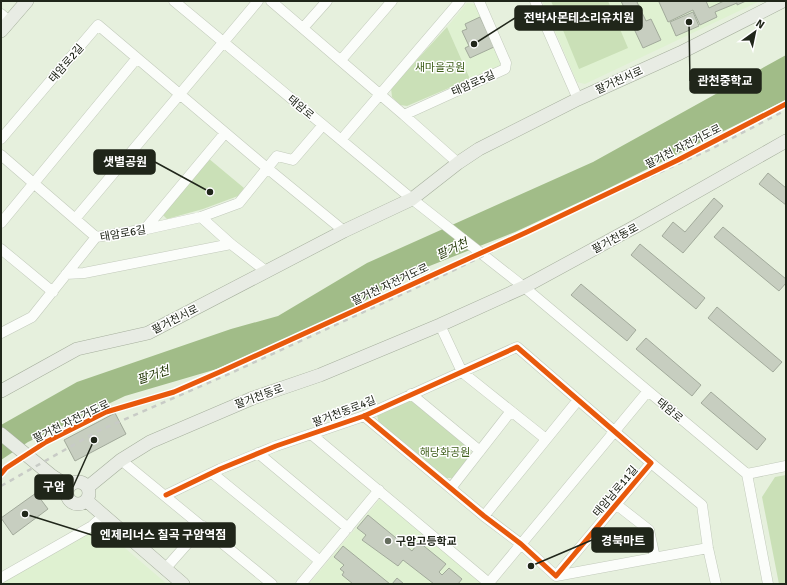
<svg xmlns="http://www.w3.org/2000/svg" width="787" height="585" font-family="Signika,'Noto Sans KR',sans-serif">
<rect width="100%" height="100%" fill="#e6f0dd"/>
<!-- built -->
<path fill="#dff1d1" d="M542,1H760L585,84L577,82Z
M467,3L476,4L502,60L500,66L470,79L447,27Z
M380,499L481,582L479,584H309Z
M98,525L167,584H1V583Z"/>
<!-- green -->
<path fill="#cae0b7" d="M551,1H608L628,48L579,69Z
M447,27L470,79L407,106L400,105L392,97L391,88Z
M208,158L244,188L238,196L203,209L167,219L161,213Z
M407,400L414,402L469,446L472,456L454,478H445L379,424L377,415Z
M786,475V584H779L762,497L775,477Z"/>
<!-- water -->
<path fill="#a1bc88" d="M786,55V100L599,193L515,232L412,273L346,312L217,369L125,396L28,442L1,460V425L77,382L231,329L278,316L367,263L593,162Z"/>
<!-- building -->
<path fill="#c7cec0" stroke="#a2aa9b" d="M621,1H639L637,2L646,21L651,19L661,40L643,48Z
M660,1H706L709,8L724,1H746L737,5V3L715,12L717,17L700,25L693,10L668,22L659,2Z
M693,12L699,26L676,36L670,22Z
M480,17L494,47L470,58L465,48L469,46L462,31L467,29L465,24Z
M768,173L786,188V205L759,184Z
M714,198L723,206L683,253L662,236L673,222L685,232Z
M723,227L786,279V283L779,291L714,237Z
M640,244L705,298L696,309L631,255Z
M581,284L636,330L627,341L571,295Z
M717,307L782,362L773,372L708,318Z
M646,338L701,385L692,396L636,349Z
M711,392L766,439L757,450L701,403Z
M115,413L126,434L75,461L64,440Z
M36,493L48,509L13,535L1,518Z
M368,515L412,551L419,542L446,564L439,572L442,575L449,568L462,579L458,584H434L403,560L398,566L362,540L366,535L357,528Z
M343,546L390,584H353L342,575L344,572L340,569L344,565L334,557Z
M397,578L404,584H392Z"/>
<g fill="none" stroke-linecap="round" stroke-linejoin="round">
<!-- minor casing -->
<g stroke="#c2cabb" stroke-width="11">
<path id="minor" d="M174,1L412,199L524,287L747,474L768,584
M271,1L404,115L505,69L506,63L479,1
M535,1L578,99
M1,14L9,21
M303,28L327,1
M341,60L392,1
M404,115L458,163
M1,139L98,25L267,168L344,231
M341,140L460,1
M1,155L96,237
M201,217L231,244L267,272
M75,219L258,1
M1,223L137,58
M145,229L225,133
M1,249L53,292
M66,274L84,273L231,244
M440,325L462,372L546,439
M1,333L32,317L96,237L147,229L201,217L239,203L277,156L293,160L323,125
M411,394L480,451
M311,434L490,584
M258,453L348,528
M121,460L272,584
M651,463L702,505L708,548L716,584
M212,473L320,561
M747,474L786,466
M451,488L511,411
M166,495L220,469L276,446L364,416L517,347L651,463L556,576L521,544L484,516L364,416
M617,505L649,530L655,558
M484,516L578,400
M165,569L203,526
M556,576L708,548
M1,578L92,526L103,516
M301,584L379,490
M488,584L648,391"/>
</g>
<!-- major casing -->
<g stroke="#a6af9d" stroke-width="14">
<path id="major" d="M1,31L27,1
M1,391L77,349L148,333L344,231L412,199L458,163L479,149L578,99L680,53L783,1
M1,434L52,476L69,487
M67 493a11 11 0 1 1 22 0a11 11 0 1 1-22 0Z
M88,487L121,460L150,442L253,398L320,375L440,325L524,287L638,225L786,141
M87,501L183,584"/>
</g>
<!-- minor -->
<use href="#minor" stroke="#fbfdfa" stroke-width="10"/>
<!-- major -->
<use href="#major" stroke="#e8ece4" stroke-width="13"/>
<!-- rail -->
<path stroke="#c8cbc6" stroke-width="2.5" stroke-dasharray="5 5" stroke-linecap="butt" d="M426,276L459,261
M1,486L98,431L231,373L446,274L568,214L711,149L786,110"/>
<!-- cycleway casing -->
<g stroke="#fff" stroke-width="8">
<path id="cycleway" d="M1,474L6,468L46,442L106,412L174,392L222,371L527,232L678,160L786,104
M166,495L220,469L276,446L364,416L517,347L651,463L556,576L521,544L484,516L364,416"/>
</g>
<!-- cycleway -->
<use href="#cycleway" stroke="#e8590c" stroke-width="5"/>
</g>
<!-- markers -->
<circle fill="#656d5e" stroke="#fff" stroke-width="1.5" cx="388" cy="541" r="4"/>
<g text-anchor="middle" stroke-width="3" stroke-linejoin="round" paint-order="stroke">
<!-- street labels -->
<g font-size="11" fill="#20261a" stroke="#fff">
<text transform="translate(66 63) rotate(-49)" y="4">태암로2길</text>
<text transform="translate(619 80) rotate(-24)" y="4">팔거천서로</text>
<text transform="translate(473 83) rotate(-24)" y="4">태암로5길</text>
<text transform="translate(301 107) rotate(40)" y="4">태암로</text>
<text transform="translate(683 146) rotate(-27)" y="4">팔거천 자전거도로</text>
<text transform="translate(123 233) rotate(-10)" y="4">태암로6길</text>
<text transform="translate(615 238) rotate(-28)" y="4">팔거천동로</text>
<text transform="translate(390 284) rotate(-25)" y="4">팔거천 자전거도로</text>
<text transform="translate(175 319) rotate(-27)" y="4">팔거천서로</text>
<text transform="translate(259 396) rotate(-20)" y="4">팔거천동로</text>
<text transform="translate(670 410) rotate(40)" y="4">태암로</text>
<text transform="translate(344 411) rotate(-21)" y="4">팔거천동로4길</text>
<text transform="translate(71 421) rotate(-26)" y="4">팔거천 자전거도로</text>
<text transform="translate(615 491) rotate(-50)" y="4">태암남로11길</text>
</g>
<!-- park labels -->
<g font-size="11" fill="#41611d" stroke="#fff">
<text x="440" y="71">새마을공원</text>
<text x="445" y="456">해당화공원</text>
</g>
<!-- poi labels -->
<g font-size="11" font-weight="bold" fill="#20261a" stroke="#fff" text-anchor="start">
<text x="396" y="545">구암고등학교</text>
</g>
<!-- water labels -->
<g font-size="12" font-style="italic" fill="#233807" stroke="#fff">
<text transform="translate(452 249) rotate(-25)" y="4">팔거천</text>
<text transform="translate(153 375) rotate(-18)" y="4">팔거천</text>
</g>
</g>
<!-- callouts -->
<path fill="none" stroke="#20261a" stroke-width="1.5" d="M474 44L515 18M689 22L690 81M210 192L155 162M94 440L73 487M25 514L92 535M531 566L592 540"/>
<g fill="#20261a" stroke="#fff" stroke-width="1.5">
<circle cx="474" cy="44" r="4"/>
<circle cx="689" cy="22" r="4"/>
<circle cx="210" cy="192" r="4"/>
<circle cx="94" cy="440" r="4"/>
<circle cx="25" cy="514" r="4"/>
<circle cx="531" cy="566" r="4"/>
</g>
<g fill="#20261a" stroke="#20261a" stroke-width="1.5">
<rect x="515" y="6" width="127" height="24" rx="4"/>
<rect x="690" y="69" width="71" height="24" rx="4"/>
<rect x="94" y="150" width="61" height="24" rx="4"/>
<rect x="35" y="475" width="38" height="24" rx="4"/>
<rect x="92" y="523" width="143" height="24" rx="4"/>
<rect x="592" y="528" width="61" height="24" rx="4"/>
</g>
<g font-size="12" text-anchor="middle" font-weight="bold" fill="#fff">
<text x="579" y="22">전박사몬테소리유치원</text>
<text x="725" y="85">관천중학교</text>
<text x="125" y="166">샛별공원</text>
<text x="54" y="491">구암</text>
<text x="163" y="539">엔제리너스 칠곡 구암역점</text>
<text x="623" y="545">경북마트</text>
</g>
<!-- border -->
<rect width="787" height="585" fill="none" stroke="#20261a" stroke-width="4"/>
<!-- north arrow -->
<g transform="translate(755 32) rotate(33)" stroke="#ffffff" stroke-width="3" paint-order="stroke">
<path d="M0-3L7 15L0 10L-7 15Z" fill="#20261a"/>
<text y="-6" font-size="11" font-weight="bold" text-anchor="middle" fill="#20261a">N</text>
</g>
</svg>
